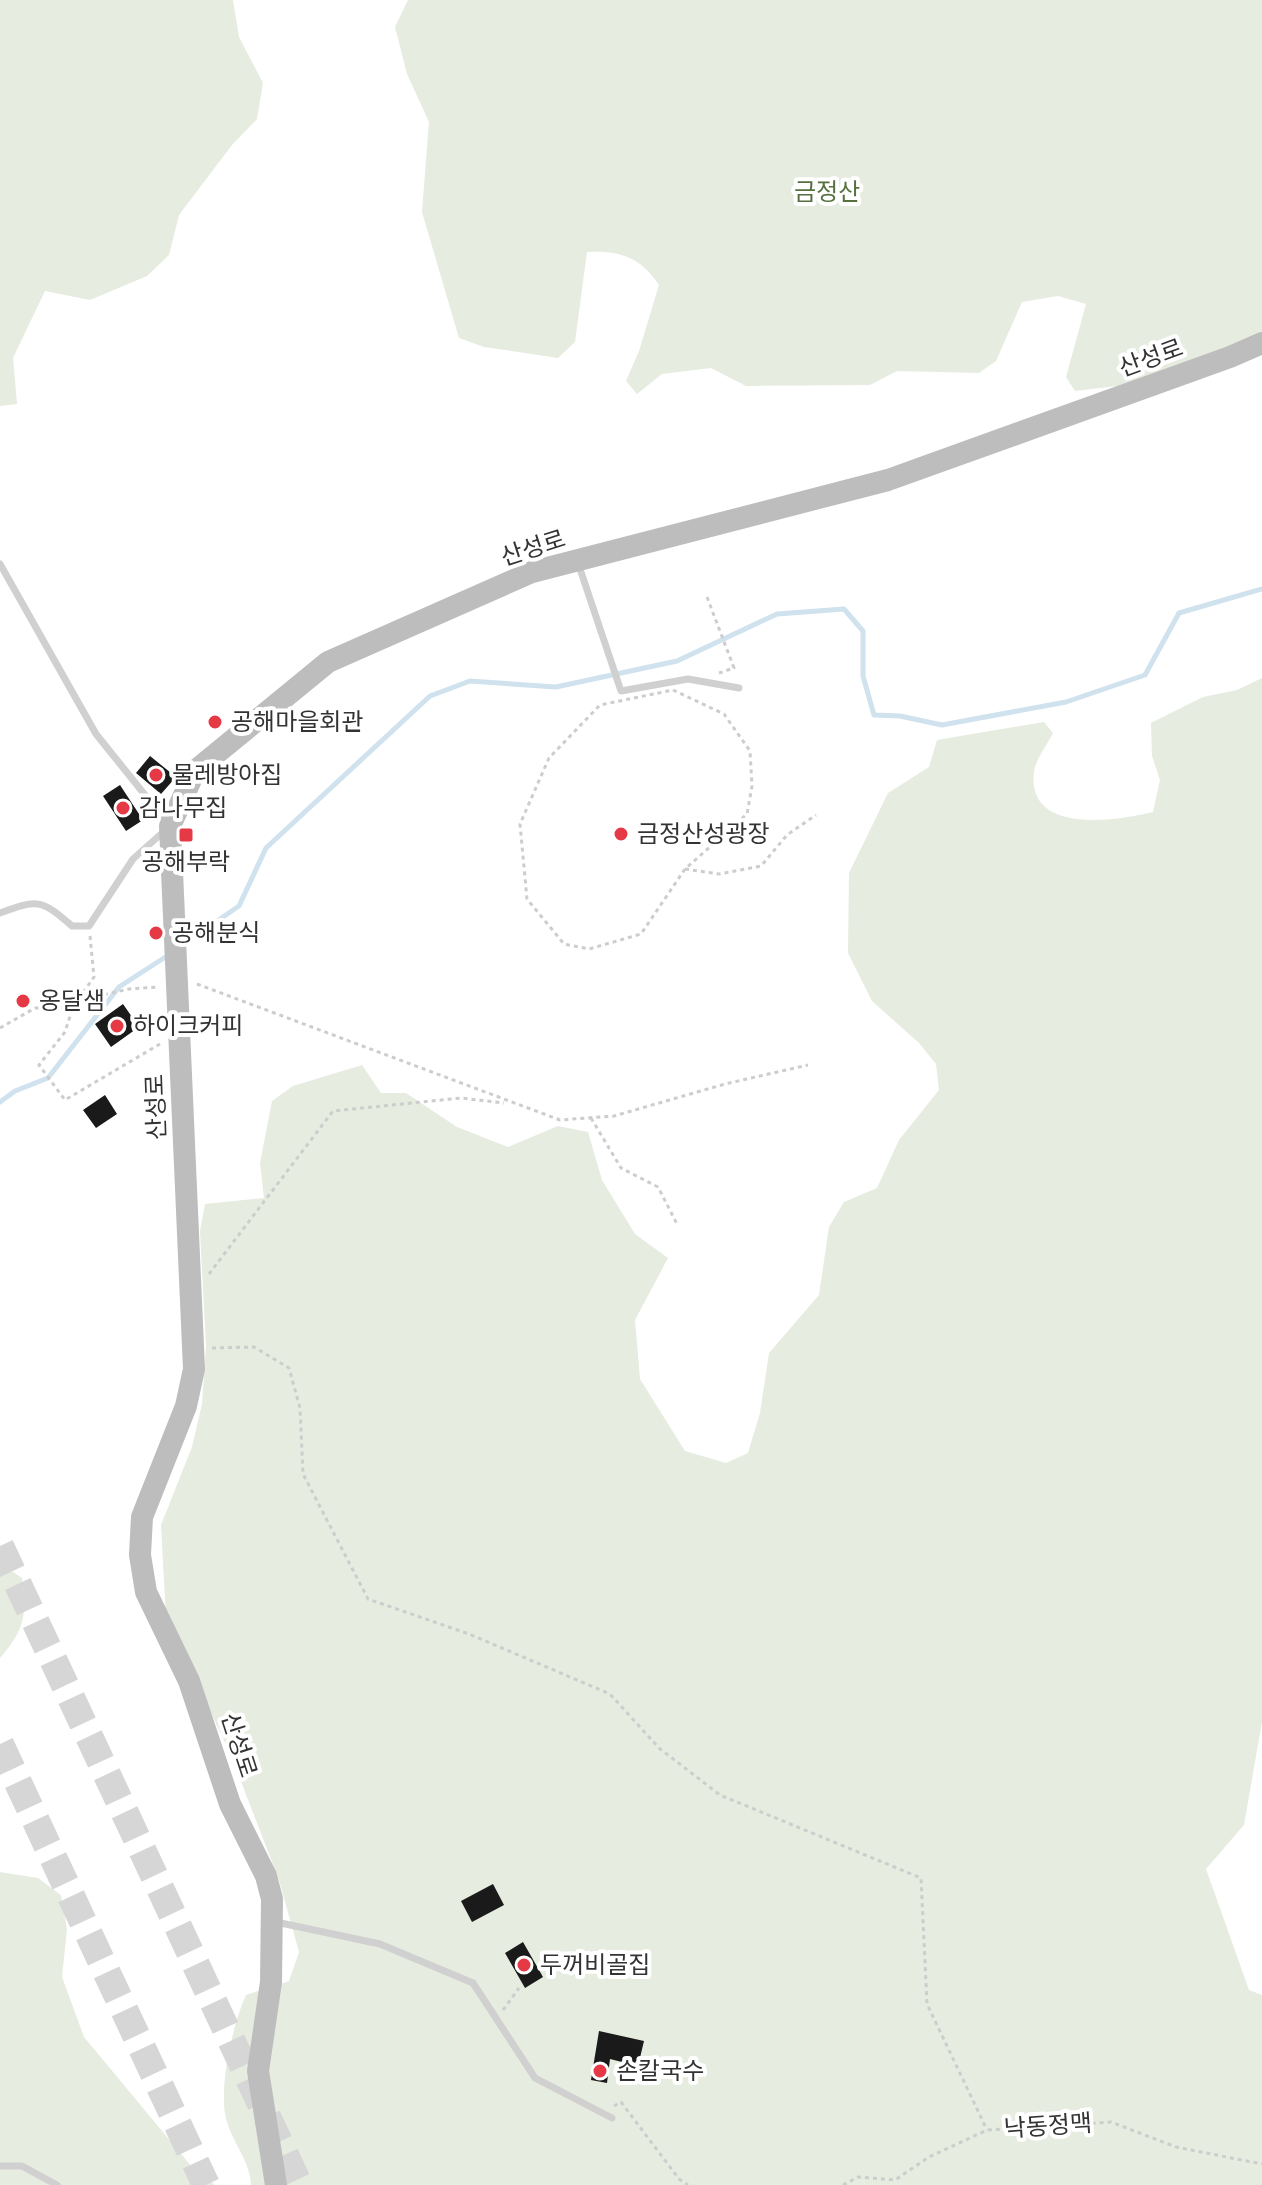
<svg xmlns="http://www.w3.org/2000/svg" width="1262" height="2185" font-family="'IBM Plex Sans','Noto Sans KR',sans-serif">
<rect width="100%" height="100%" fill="#fff"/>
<!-- green -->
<path fill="#e6ecdf" d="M0,0H233L239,37L263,83L257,119L232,145L179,215L169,255L147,276L90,300L45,291L13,358L17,404L0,406Z
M408,0H1262V335L1117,386L1075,391L1066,377L1086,304L1058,296L1022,302L996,361L979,373L897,371L870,385L746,386L711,368L662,374L637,394L626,381L639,351L659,285C641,257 618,250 587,252L575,342L558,358L484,347L459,338L422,212L429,122L407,74L395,27Z
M1262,678V1722L1244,1825L1206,1869L1249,1990L1262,1995V2185H281L260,2066L272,1987L289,1981L299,1952L279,1880L230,1753L166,1618L161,1525L192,1447L202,1404L206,1347L200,1231L205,1204L264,1198L260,1163L272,1101L293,1086L362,1065L381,1093H406L457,1127L508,1147L558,1126L588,1132L602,1180L635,1234L668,1258L635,1320L640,1379L685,1451L726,1463L748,1453L760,1413L769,1353L819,1295L829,1227L844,1202L877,1188L899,1140L939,1090L936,1064L919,1043L872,1001L848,953L849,873L888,793L929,767L937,740L1044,722L1053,733C1048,744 1035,760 1034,772C1026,835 1117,821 1153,812L1160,780L1152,756L1151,723L1203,697L1237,690Z
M0,1563L22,1578C27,1615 25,1629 0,1658Z
M0,1872L38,1878L61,1895L67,1929L62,1977L84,2037L192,2167L215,2185H0Z
M264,1989L271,2185H251C250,2161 234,2145 227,2122C217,2092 233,2023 246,1995Z"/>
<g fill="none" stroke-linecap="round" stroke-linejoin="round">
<!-- stream -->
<path stroke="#cfe2ee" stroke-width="5" d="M182,945L239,906L266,848L430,696L470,681L556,687L677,661L777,614L844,609L863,631V676L874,715L900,716L942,725L1066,702L1145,675L1179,613L1262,589
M0,1102L15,1091L48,1078L119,987L167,956"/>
</g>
<!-- building -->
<path fill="#1a1a1a" d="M150,756L176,777L161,794L136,773Z
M120,785L143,820L126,831L103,796Z
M123,1004L139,1027L111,1047L95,1024Z
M105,1095L117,1114L96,1128L83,1110Z
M493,1884L504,1905L472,1922L461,1901Z
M523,1942L543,1977L525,1988L505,1953Z
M599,2031L644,2041L638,2066L610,2059L607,2083L591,2080Z"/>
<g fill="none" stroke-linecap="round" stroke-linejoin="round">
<!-- highway-tunnel -->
<path stroke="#d6d6d6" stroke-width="28" stroke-dasharray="28 14" stroke-linecap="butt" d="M0,1546L299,2185
M0,1744L206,2185"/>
<!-- path -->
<path stroke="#cdcdcd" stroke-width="3" stroke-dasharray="4 4" stroke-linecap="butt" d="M707,597L734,668L719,673
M673,690L724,714L750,751L752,786L747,814L685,869L641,934L589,949L564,944L527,899L520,824L549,758L600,705Z
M685,869L719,874L761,866L787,835L816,815
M90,936L94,977L73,1007L65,1032L39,1065L65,1100L160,1044
M197,984L560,1120L614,1116L725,1084L808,1065
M0,1028L35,1008L73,1007L89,998L129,989L159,987
M591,1118L621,1168L658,1187L677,1224
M209,1274L333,1111L461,1098L504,1103
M212,1348L254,1347L289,1368L300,1408L303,1474L368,1599L469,1634L610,1694L659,1748L720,1795L921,1878L927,2004L987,2130
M503,2010L519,1988
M614,2106L621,2102L679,2179L688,2185
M843,2185L858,2177L895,2180L929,2157L987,2130L1111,2122L1176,2147L1262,2164"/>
<!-- lane -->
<path stroke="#d0d0d0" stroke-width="7" d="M578,563L621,691L688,679L739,688
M0,564L96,734L170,826L133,859L89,926H72C41,899 38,899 0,913
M276,1922L380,1944L473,1983L535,2078L612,2118
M0,2166H22L57,2185"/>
<!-- secondary -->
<path stroke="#bdbdbd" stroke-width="22" d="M276,2185L258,2071L271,1982L272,1899L266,1876L230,1804L189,1681L146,1592L140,1555L142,1517L186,1406L194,1369L170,826L195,771L328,662L532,572L888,480L1230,357L1262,343"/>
</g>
<!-- markers -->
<g fill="#e63946" stroke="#fff" stroke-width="3">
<circle cx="215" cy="722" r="8"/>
<circle cx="156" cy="775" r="8"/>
<circle cx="123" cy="808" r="8"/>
<circle cx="621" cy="834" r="8"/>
<rect x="178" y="827" width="16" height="16" rx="4"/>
<circle cx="156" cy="933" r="8"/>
<circle cx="23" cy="1001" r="8"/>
<circle cx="117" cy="1026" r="8"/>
<circle cx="524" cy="1965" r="8"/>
<circle cx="600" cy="2071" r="8"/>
</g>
<g text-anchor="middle" stroke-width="8" stroke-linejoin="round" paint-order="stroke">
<!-- park labels -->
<g font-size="24" fill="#56703f" stroke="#fff">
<text x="827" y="200">금정산</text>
</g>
<!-- street labels -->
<g font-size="24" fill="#333" stroke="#fff">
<text transform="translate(1151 358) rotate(-20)" y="8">산성로</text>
<text transform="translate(533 548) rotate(-18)" y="8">산성로</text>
<text transform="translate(156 1107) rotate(-92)" y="8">산성로</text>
<text transform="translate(239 1745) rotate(72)" y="8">산성로</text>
<text transform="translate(1048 2126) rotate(-4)" y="8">낙동정맥</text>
</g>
<!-- poi labels -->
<g font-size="24" fill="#333" stroke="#fff" text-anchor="start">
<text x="231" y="730">공해마을회관</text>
<text x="172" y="783">물레방아집</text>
<text x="139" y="816">감나무집</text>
<text x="637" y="842">금정산성광장</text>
<text x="186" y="870" text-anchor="middle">공해부락</text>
<text x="172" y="941">공해분식</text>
<text x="39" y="1009">옹달샘</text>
<text x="133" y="1034">하이크커피</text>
<text x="540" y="1973">두꺼비골집</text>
<text x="616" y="2079">손칼국수</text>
</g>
</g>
</svg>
